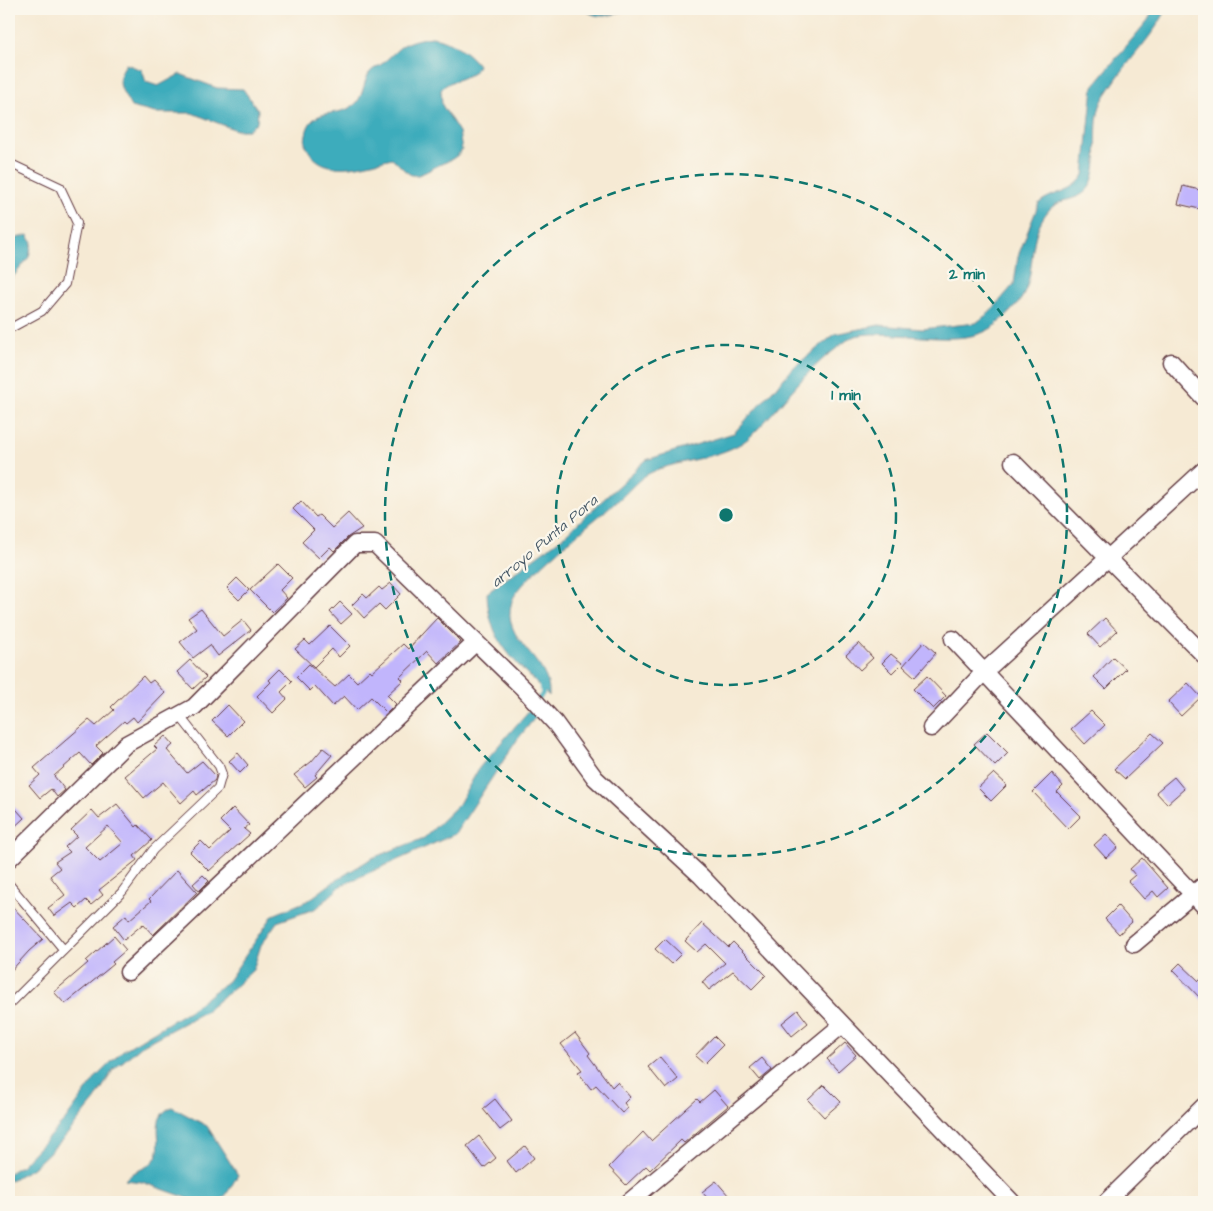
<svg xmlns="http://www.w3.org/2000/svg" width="1213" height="1211" font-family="'Architects Daughter',sans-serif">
<rect width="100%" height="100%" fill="#fbf7ec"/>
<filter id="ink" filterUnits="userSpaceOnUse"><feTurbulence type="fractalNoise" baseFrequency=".02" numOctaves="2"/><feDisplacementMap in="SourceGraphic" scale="10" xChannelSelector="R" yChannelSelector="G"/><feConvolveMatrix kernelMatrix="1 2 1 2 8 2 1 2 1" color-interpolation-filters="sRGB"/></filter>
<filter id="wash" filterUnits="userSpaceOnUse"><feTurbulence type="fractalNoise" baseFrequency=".0096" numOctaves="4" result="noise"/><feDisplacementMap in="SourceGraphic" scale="20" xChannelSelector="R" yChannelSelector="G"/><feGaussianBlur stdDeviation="1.12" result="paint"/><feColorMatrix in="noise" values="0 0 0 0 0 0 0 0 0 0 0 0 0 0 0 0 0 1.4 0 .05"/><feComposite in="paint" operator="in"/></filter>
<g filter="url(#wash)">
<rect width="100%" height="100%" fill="#f6ead4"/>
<!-- water -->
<path fill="#3eacbc" stroke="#446674" d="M584,9H629C613,15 598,21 584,9Z
M1154,9H1167C1152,38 1128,60 1111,87C1107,93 1102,100 1100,106C1092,131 1102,161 1090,186C1081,202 1060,197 1049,210C1026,236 1037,269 1023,296C1018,305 1005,317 997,324C964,353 895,327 855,336C849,338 842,344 837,348C803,372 780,408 751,436C727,459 678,459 650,473C639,478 630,490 621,498C600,516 519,579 512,601C499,642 552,658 549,696C518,663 488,644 487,593L564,536L646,460L734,433L794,367L835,334L879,325L922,329L976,323L990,312L1014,284L1018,256L1039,203C1055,190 1072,194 1084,175L1093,86L1148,20Z
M432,37C448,39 468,51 478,65C473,81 450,77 441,90L442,105L459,132L462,150C454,161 446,161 435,167C410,181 412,177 392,158C362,165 319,181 305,143C307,103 335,120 354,105C363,98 363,84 368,75C371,69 378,67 383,63C403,45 403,41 432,37Z
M126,64L142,70L146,82L158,86L180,74L217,88L243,89L258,110L257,122L248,130H236L192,113H155L131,107C122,90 114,82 126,64Z
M28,235L32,242L29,257L9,282V240Z
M532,707L538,714L517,740L455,834L342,885L317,908L277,922L261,945L253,970L230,991L206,1011L141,1046L113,1070L95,1100L65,1137L33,1168L9,1181V1173L21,1166L66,1119L97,1076L122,1051L190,1010L228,981L273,915L309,900L333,882L372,858L424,838L459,804L479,768Z
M172,1107L207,1126L238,1175L226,1195L219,1202H199L142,1182L125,1180C133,1169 151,1170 157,1155C163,1138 149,1117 172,1107Z"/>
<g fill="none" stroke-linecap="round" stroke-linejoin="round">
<!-- stream -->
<path stroke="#3eacbc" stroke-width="4.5" d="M539,699L543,693L540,683"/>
</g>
<g id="blocks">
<!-- building -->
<path fill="#c1b5fc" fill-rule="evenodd" d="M1183,186L1204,191V210L1178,204Z
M301,501L316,517L319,515L332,528L348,513L362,528L348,537L334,551L330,547L319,558L302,542L314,530L293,509Z
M278,564L292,578L280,590L287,598L272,612L250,590Z
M237,578L249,590L239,600L227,588Z
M391,583L401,594L385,610L379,604L364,618L352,605L363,594L367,598L379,587L382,590Z
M340,602L352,614L341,624L330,612Z
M201,609L223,636L243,620L251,630L218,656L210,645L193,658L180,642L197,629L188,618Z
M437,618L461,642L438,663L427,651L400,677L403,680L387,695L396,704L387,713L371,697L357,710L344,696L333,706L315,686L310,691L296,677L309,664L335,687L349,674L357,682L370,670L372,672L403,644L408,649Z
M1105,618L1117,631L1100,647L1088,634Z
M330,626L350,646L339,657L332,649L314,667L295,649L305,640L310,645Z
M924,642L936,653L915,677L903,666Z
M859,643L873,658L860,670L846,655Z
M891,654L902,663L892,673L882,663Z
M1113,657L1126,669L1106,689L1094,677Z
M190,660L206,677L193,689L177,672Z
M280,669L292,681L281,692L287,699L273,713L257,696L271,682L269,680Z
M143,676L149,683L153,680L165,693L137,722L133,717L126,723L124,721L96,746L103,753L91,765L80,753L54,776L65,790L57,797L51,789L40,798L29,785L40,775L34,768L89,720L96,726L114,710L111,707Z
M927,676L946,696L933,709L913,689Z
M1188,683L1201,697L1181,716L1168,702Z
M228,705L243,721L228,736L212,721Z
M1091,711L1105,725L1085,744L1071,729Z
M987,732L1008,753L995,766L974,744Z
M1152,733L1163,743L1125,779L1114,769Z
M165,736L173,745L167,750L187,773L202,761L216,776L215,780L197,795L194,791L181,803L163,782L144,798L125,776L157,749L154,746Z
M323,748L332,755L315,775L317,777L305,787L294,775L311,762Z
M238,753L248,765L240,773L229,761Z
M994,773L1007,785L991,801L978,788Z
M1052,773L1063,786L1057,792L1081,816L1068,829L1033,792Z
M1174,777L1184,789L1167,804L1156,792Z
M9,801L24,818L9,832Z
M117,804L136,827L138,825L152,840L134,856L137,860L99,890L103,895L91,905L86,900L77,908L72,903L54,916L48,908L65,895L50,876L60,868L55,862L70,852L65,847L77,836L71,830L92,810L99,818ZM108,826L123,843L100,862L85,847Z
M233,808L249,825L244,829L250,834L209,871L190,852L201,841L210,850L230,831L220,821Z
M1106,834L1118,847L1106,858L1094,845Z
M1142,858L1168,888L1158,897L1153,891L1144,899L1128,881L1135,875L1130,869Z
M177,870L197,892L153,935L143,924L124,940L113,926L126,915L129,920L151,901L149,899Z
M203,875L209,881L199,891L193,884Z
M9,903L43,939L29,951L9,973Z
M1118,906L1132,922L1119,934L1105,919Z
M702,923L728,947L733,942L766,975L752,989L733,971L709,990L702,982L725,963L706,944L697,952L685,941Z
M114,936L126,950L112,962L114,964L65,1004L54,992L88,963L86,961Z
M665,939L681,954L671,964L655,949Z
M1180,963L1199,981L1204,976V1002L1173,970Z
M798,1010L808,1023L792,1036L782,1023Z
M575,1033L590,1053L588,1055L612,1087L617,1082L630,1097L624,1103L628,1108L622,1113L596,1085L591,1089L578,1072L582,1070L561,1044Z
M714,1036L723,1045L704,1064L695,1056Z
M845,1043L856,1055L838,1071L827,1059Z
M660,1057L678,1079L666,1089L648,1067Z
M762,1058L772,1070L760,1080L750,1068Z
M824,1085L841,1102L824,1117L808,1100Z
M714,1090L728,1106L684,1143L681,1140L650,1170L646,1166L626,1185L609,1167L643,1132L651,1141L697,1099L700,1102Z
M495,1099L512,1121L500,1130L483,1109Z
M479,1136L496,1158L484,1168L467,1146Z
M525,1146L534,1158L516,1173L507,1161Z
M716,1181L729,1196L721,1202H711L702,1192Z"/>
</g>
</g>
<g filter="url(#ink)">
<use href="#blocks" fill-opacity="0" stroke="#643d44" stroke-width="1"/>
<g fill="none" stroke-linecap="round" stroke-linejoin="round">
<!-- lane casing -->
<g stroke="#643d44" stroke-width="10">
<path id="lane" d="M9,163L60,187L77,223L65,284L42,311L9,329
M9,884L64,950
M9,1005L122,892L153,850L218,788L222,774L219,766L179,715"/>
</g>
<!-- street casing -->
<g stroke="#643d44" stroke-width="19">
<path id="street" d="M1171,362L1204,398
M1013,462L1204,655
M953,639L1204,906
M931,728L984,672L1204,470
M9,859L126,744L194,707L355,544H375L523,688L555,723L595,778L701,876L1012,1202
M1134,944L1204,885
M128,972L476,642
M629,1202L842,1025
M1106,1202L1204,1106"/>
</g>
<!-- lane -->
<use href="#lane" stroke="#fff" stroke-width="8"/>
<!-- street -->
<use href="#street" stroke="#fff" stroke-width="16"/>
</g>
</g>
<!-- distance rings -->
<g fill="none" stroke="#0f766e" stroke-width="2.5" stroke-dasharray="9 6">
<circle cx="726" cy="515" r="170"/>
<circle cx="726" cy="515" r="341"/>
</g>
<g text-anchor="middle" stroke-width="4.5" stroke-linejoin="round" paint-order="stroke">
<!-- water labels -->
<g font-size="15" font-style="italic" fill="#455765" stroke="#fbf7ec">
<text transform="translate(544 541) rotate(-40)" y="5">arroyo Punta Pora</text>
</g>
</g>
<circle cx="726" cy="515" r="8" fill="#0f766e" stroke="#fbf7ec" stroke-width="2.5"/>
<g font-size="15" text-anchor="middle" font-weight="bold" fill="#0f766e" stroke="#fbf7ec" stroke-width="4.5" stroke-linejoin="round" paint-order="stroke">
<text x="967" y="279">2 min</text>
<text x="846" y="400">1 min</text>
</g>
<!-- margin -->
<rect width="1213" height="1211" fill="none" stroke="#fbf7ec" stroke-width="30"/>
</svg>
